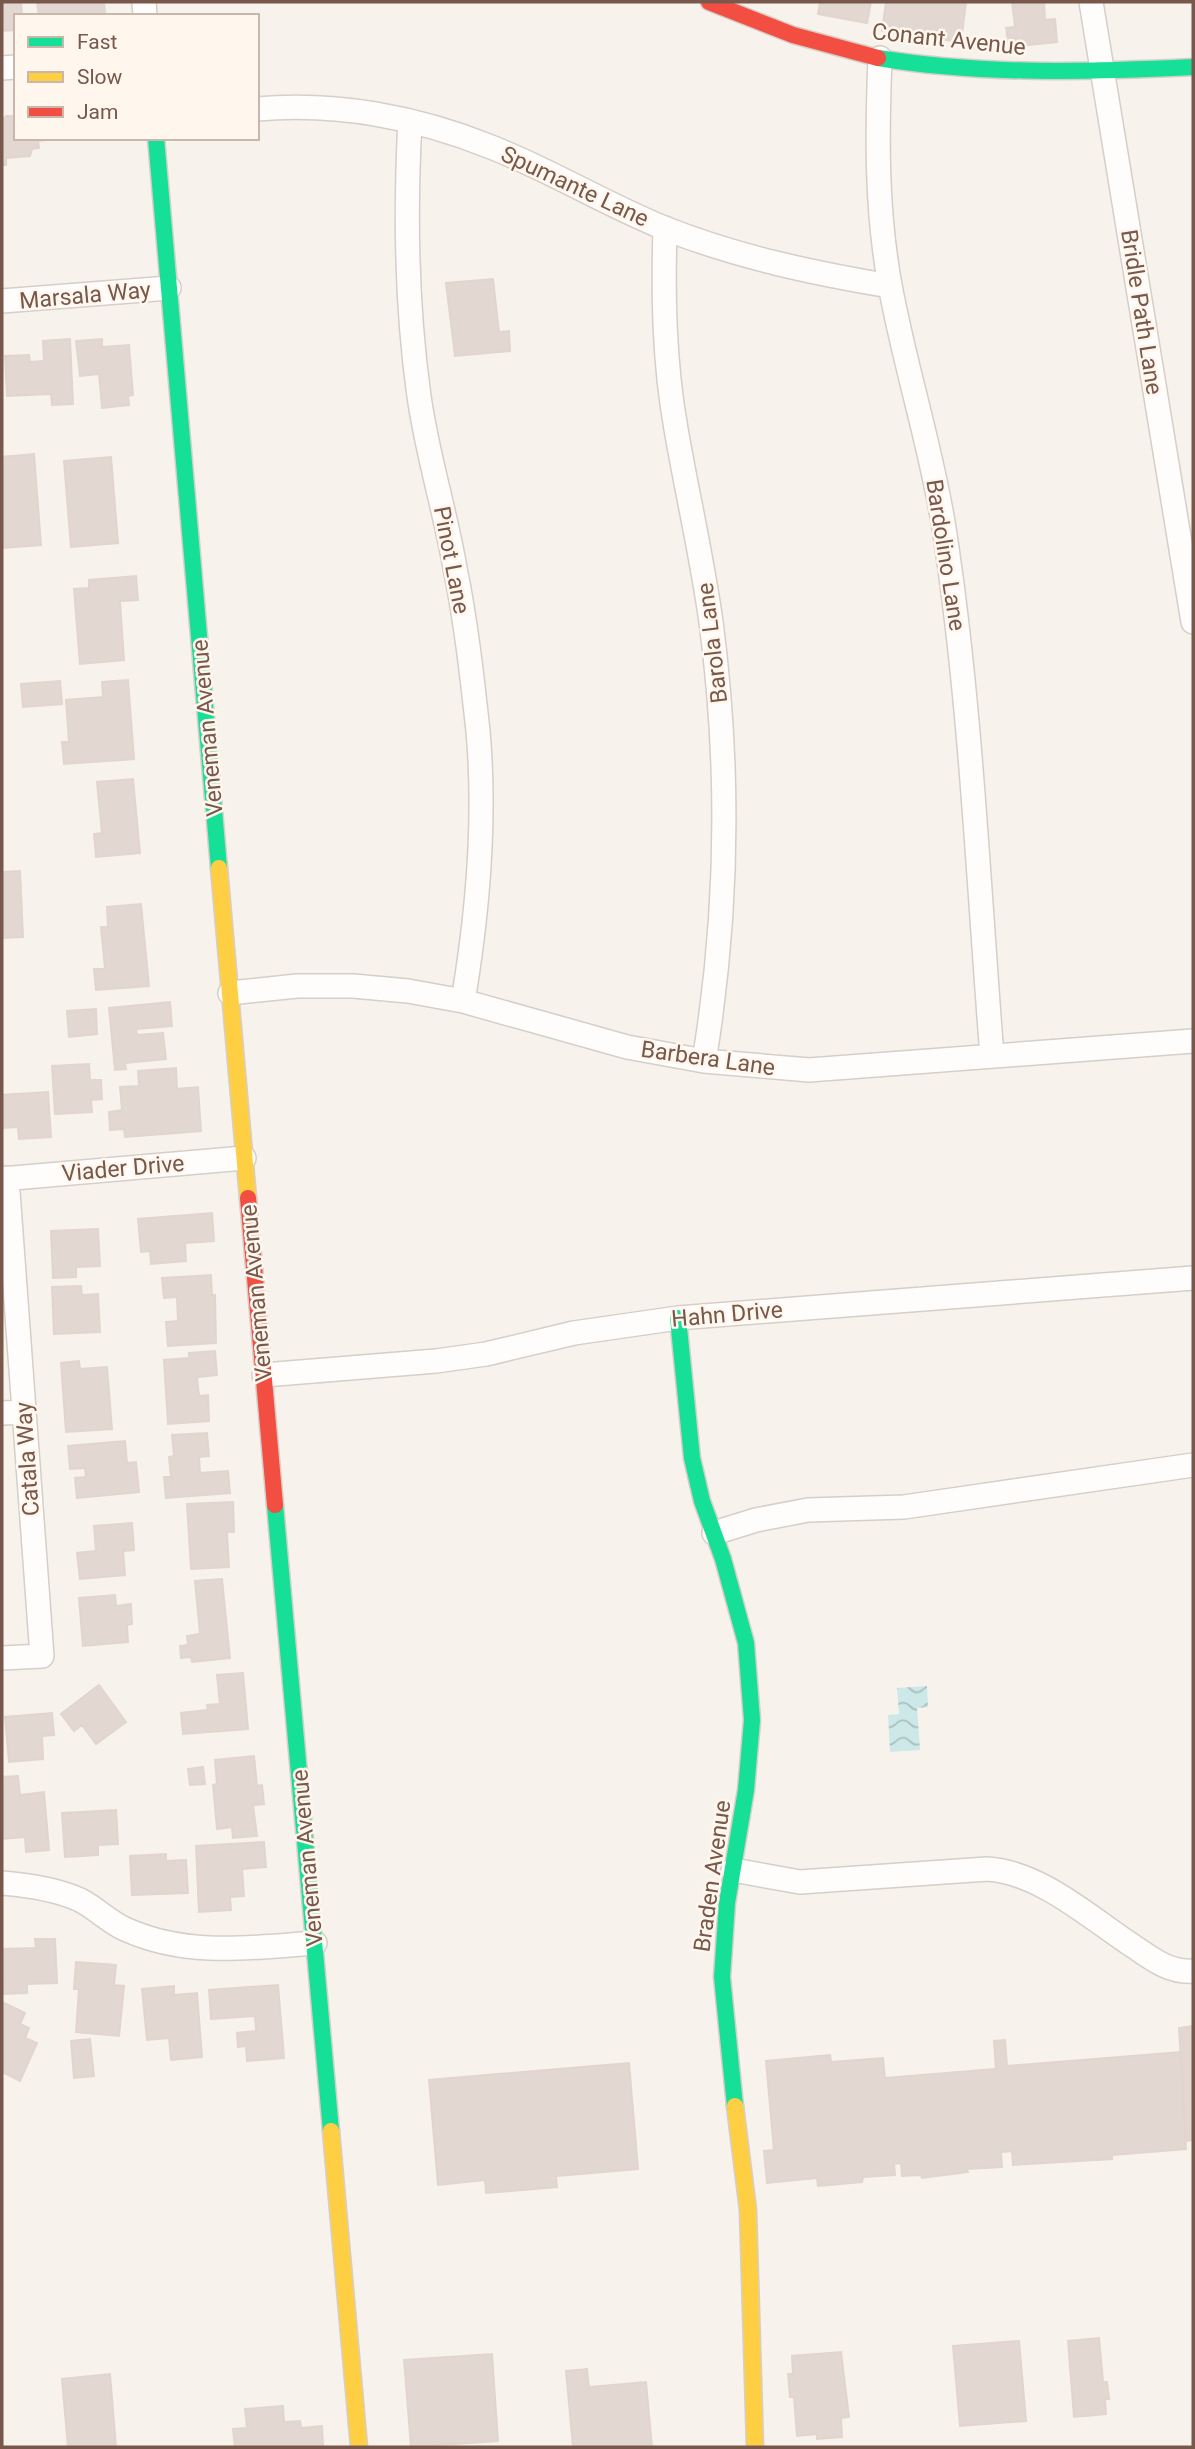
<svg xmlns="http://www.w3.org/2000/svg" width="1195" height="2449" font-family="Roboto,sans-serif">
<defs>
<pattern id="water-waves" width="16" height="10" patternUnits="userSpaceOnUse" patternTransform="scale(1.75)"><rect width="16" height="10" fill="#cde8e8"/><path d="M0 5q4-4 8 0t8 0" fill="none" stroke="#abbfbe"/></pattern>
</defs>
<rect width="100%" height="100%" fill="#f8f2ec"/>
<!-- water -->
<path fill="url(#water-waves)" d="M927,1686L928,1707L917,1708L920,1750L890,1752L888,1715L899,1714L897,1688Z"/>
<!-- building -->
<path fill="#e2d8d1" stroke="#e1d5ce" stroke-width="2" d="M2,2H21L22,16H16V30L2,31Z
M37,2H104L105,14L39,16Z
M820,2H871L867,23L818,14Z
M886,2H966L961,42L882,31Z
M1012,2H1044L1045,20L1055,19L1057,42L1009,47L1006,28L1015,27Z
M6,116H12L16,118V138L46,140L38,141L39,148L32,149L30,156L6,158V165H2V117L4,119Z
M493,279L499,332L509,331L510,351L455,356L446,283Z
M70,339L73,404L52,405L51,394L7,396L5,356L29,355L30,362L44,361L43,341Z
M102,339V347L129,345L133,395L128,396L129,405L102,408L99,374L80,376L76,341Z
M34,454L41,545L2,548V457Z
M111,457L118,543L71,547L64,461Z
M136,576L138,600L120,601L124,660L80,664L74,589L89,588V580Z
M128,680L134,759L64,764L62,742H69L66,700L103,697L102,682Z
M60,681L62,704L23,707L21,684Z
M133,779L140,853L96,857L94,834L102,833L97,782Z
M20,871L23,937L2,938V872Z
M141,904L149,986L96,990L94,969H105L101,927H108L107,907Z
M170,1002L172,1026L136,1029L137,1035L163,1033L166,1059L125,1063L126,1069L115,1070L109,1008Z
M96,1009L97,1034L69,1037L67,1011Z
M89,1064L90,1080H101L102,1099L91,1100L92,1112L55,1114L52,1066Z
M176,1068L177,1089L198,1087L201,1131L125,1137L124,1129L110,1130L109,1112L122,1110L120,1087L139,1086L138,1071Z
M48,1092L51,1137L19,1139L18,1127L2,1128V1095Z
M212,1213L214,1241L185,1243L186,1261L151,1264L150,1251L141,1252L138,1219Z
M98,1229L100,1266L76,1267V1277L53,1278L51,1231Z
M211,1275L212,1295H215L216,1343L168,1346L166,1322L178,1321L177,1297L164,1298L162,1278Z
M81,1286L82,1295L98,1294L100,1332L54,1334L52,1287Z
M215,1351L217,1375L197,1377L199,1396L208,1395L209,1421L168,1424L164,1360L189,1358V1353Z
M79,1361L80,1369L107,1367L112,1429L66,1432L61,1363Z
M207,1433L209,1456L199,1457L200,1473L228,1471L230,1493L166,1498L164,1477H171L169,1457L174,1456L172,1435Z
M125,1441L127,1463L136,1462L139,1492L77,1498L75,1478L86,1477L85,1468L70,1469L68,1446Z
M233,1502L234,1532H227L229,1567L191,1569L187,1504Z
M132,1523L134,1550L123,1551L125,1575L80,1579L77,1553L96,1551L94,1526Z
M222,1579L230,1658L192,1662L191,1657L181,1658L180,1646L188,1645L187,1636L200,1634L195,1581Z
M115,1595L116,1606L131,1604L132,1624L127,1625L128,1642L83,1646L79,1598Z
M243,1673L248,1729L183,1734L181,1713L208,1710L207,1705L220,1704L217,1675Z
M99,1685L126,1722L96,1744L82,1725L74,1731L61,1714Z
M52,1713L54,1735L42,1736L43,1759L9,1762L5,1717Z
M254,1756L257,1786L262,1785L264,1804L253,1805L257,1836L233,1838L232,1827L217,1829L213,1785L217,1784L215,1760Z
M203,1767L205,1784L190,1785L188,1769Z
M18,1776L20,1795L44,1792L49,1850L26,1852L25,1837L2,1839V1777Z
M116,1810L118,1844L98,1845V1855L65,1857L62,1813Z
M264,1842L266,1867L242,1869L244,1896L230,1897L231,1910L199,1912L196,1846Z
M166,1854V1861L186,1860L188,1893L132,1895L130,1856Z
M35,1939H55L57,1983L27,1984V1993L3,1994L2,1949L36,1948Z
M76,1962L116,1965L114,1985L124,1986L119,2036L76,2032L79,1989H74Z
M278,1985L284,2058L247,2061L246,2046L238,2047L237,2033L256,2031L255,2016L211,2019L209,1990Z
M174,1986V1995L197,1993L202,2057L171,2060L169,2038L147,2040L142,1989Z
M2,2002L25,2013L20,2024L29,2028L25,2038L37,2043L20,2081L2,2072Z
M1193,2026V2140L1186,2141L1179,2028Z
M90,2039L94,2076L74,2078L71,2041Z
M1005,2040L1007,2066L1181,2052L1186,2149L1112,2155V2159L1013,2165L1012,2151L1001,2152L1002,2167L966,2169L968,2172L922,2178L921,2175L902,2176L901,2163L894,2164L895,2175L863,2177L862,2182L818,2186L817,2178L767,2183L764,2151L774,2150L766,2061L830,2055L831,2062L883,2058L885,2078L996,2069L994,2041Z
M629,2063L638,2169L556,2176L557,2187L486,2193L485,2180L438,2185L429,2080Z
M1099,2338L1103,2382H1107L1109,2399H1105L1106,2414L1074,2417L1068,2341Z
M1019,2341L1026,2421L960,2426L953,2346Z
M841,2352L849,2417L841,2418L842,2437L817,2439V2434L797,2436L794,2397H790L788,2374H793L792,2356Z
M492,2354L498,2441L411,2447L404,2360Z
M587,2369L589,2387L646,2382L652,2447H573L566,2371Z
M110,2374L116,2447H68L62,2379Z
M283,2406L284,2422L300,2421L301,2428L322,2426L323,2446L235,2447L233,2429L247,2428L245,2409Z"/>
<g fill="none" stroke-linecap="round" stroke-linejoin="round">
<!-- street casing -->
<g stroke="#d6cec8" stroke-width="26">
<path id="street" d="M144,2L145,16
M1091,2L1193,622
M880,58C877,134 876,209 890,285C905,367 931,446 944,528C971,703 978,880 992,1056
M2,68L16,67
M257,109C336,102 417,117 491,147C550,170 605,204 664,228C737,257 813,273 890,286
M410,121C405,214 406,304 419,396C427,454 445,510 455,568C466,622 472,676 478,731C486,821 478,912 463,1001
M665,228C663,295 664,362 676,429C687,493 702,557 711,622C730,767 728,916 704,1061
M2,301L169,288
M230,993L297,986H353L408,991L463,1001L627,1047L704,1061L809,1070L1193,1041
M2,1179L244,1158
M264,1375L436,1361L486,1354L574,1333L678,1318L1193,1278
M2,1413L24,1412
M714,1533L756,1520L808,1510L904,1507L1193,1465
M2,1658L42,1656L7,1178
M733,1870L800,1882L987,1869C1039,1872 1088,1916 1130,1944C1150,1957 1168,1973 1193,1971
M2,1883C27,1885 56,1889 80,1900C96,1908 109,1922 125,1929C186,1957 250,1948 315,1943"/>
</g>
<!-- fast casing -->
<g stroke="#d7cec8" stroke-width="19">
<path id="fast" d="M878,58C982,75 1088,72 1193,67
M156,138L219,868
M678,1318L692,1458L702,1501L723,1559L746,1643L752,1720L746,1790L727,1903L722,1977L735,2106
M275,1505L331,2131"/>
</g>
<!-- slow casing -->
<g stroke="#d7cec8" stroke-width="19">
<path id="slow" d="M219,868L248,1198
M735,2106L748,2210L755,2447
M331,2131L359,2447"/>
</g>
<!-- jam casing -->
<g stroke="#d7cec8" stroke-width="19">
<path id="jam" d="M709,2L793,35L878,58
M248,1198L275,1505"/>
</g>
<!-- street -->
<use href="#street" stroke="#fefdfc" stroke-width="23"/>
<!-- fast -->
<use href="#fast" stroke="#16e098" stroke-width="16"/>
<!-- slow -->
<use href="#slow" stroke="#ffcf43" stroke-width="16"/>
<!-- jam -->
<use href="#jam" stroke="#f24e42" stroke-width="16"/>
</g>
<g text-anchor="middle" stroke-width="5" stroke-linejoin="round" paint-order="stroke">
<!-- street labels -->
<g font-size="23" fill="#77584b" stroke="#fff7ee">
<text transform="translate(949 39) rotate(6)" y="8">Conant Avenue</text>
<text transform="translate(575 186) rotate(25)" y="8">Spumante Lane</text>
<text transform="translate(85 295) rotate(-5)" y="8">Marsala Way</text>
<text transform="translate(1142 312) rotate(81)" y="8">Bridle Path Lane</text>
<text transform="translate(946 555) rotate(81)" y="8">Bardolino Lane</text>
<text transform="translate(452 560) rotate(79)" y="8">Pinot Lane</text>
<text transform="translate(712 643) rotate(-97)" y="8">Barola Lane</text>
<text transform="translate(207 728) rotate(-95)" y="8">Veneman Avenue</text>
<text transform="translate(708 1058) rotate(8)" y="8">Barbera Lane</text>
<text transform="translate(123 1168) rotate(-5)" y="8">Viader Drive</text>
<text transform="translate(256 1293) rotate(-95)" y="8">Veneman Avenue</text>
<text transform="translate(727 1314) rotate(-5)" y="8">Hahn Drive</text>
<text transform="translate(27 1459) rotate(-94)" y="8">Catala Way</text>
<text transform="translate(307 1858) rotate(-95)" y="8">Veneman Avenue</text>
<text transform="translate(712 1876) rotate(-82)" y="8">Braden Avenue</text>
</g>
</g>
<!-- border -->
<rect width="1195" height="2449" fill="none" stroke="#77584b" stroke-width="7"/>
<!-- legend -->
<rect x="14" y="14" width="245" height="126" fill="#fff7ee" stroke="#c9b7ad" stroke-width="2"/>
<rect x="28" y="37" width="35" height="10" fill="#16e098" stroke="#c9b7ad" stroke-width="2"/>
<text x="77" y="49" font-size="21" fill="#77584b">Fast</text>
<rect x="28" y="72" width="35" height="10" fill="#ffcf43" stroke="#c9b7ad" stroke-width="2"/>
<text x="77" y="84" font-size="21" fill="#77584b">Slow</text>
<rect x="28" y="107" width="35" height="10" fill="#f24e42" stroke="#c9b7ad" stroke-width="2"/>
<text x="77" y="119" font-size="21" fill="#77584b">Jam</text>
</svg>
